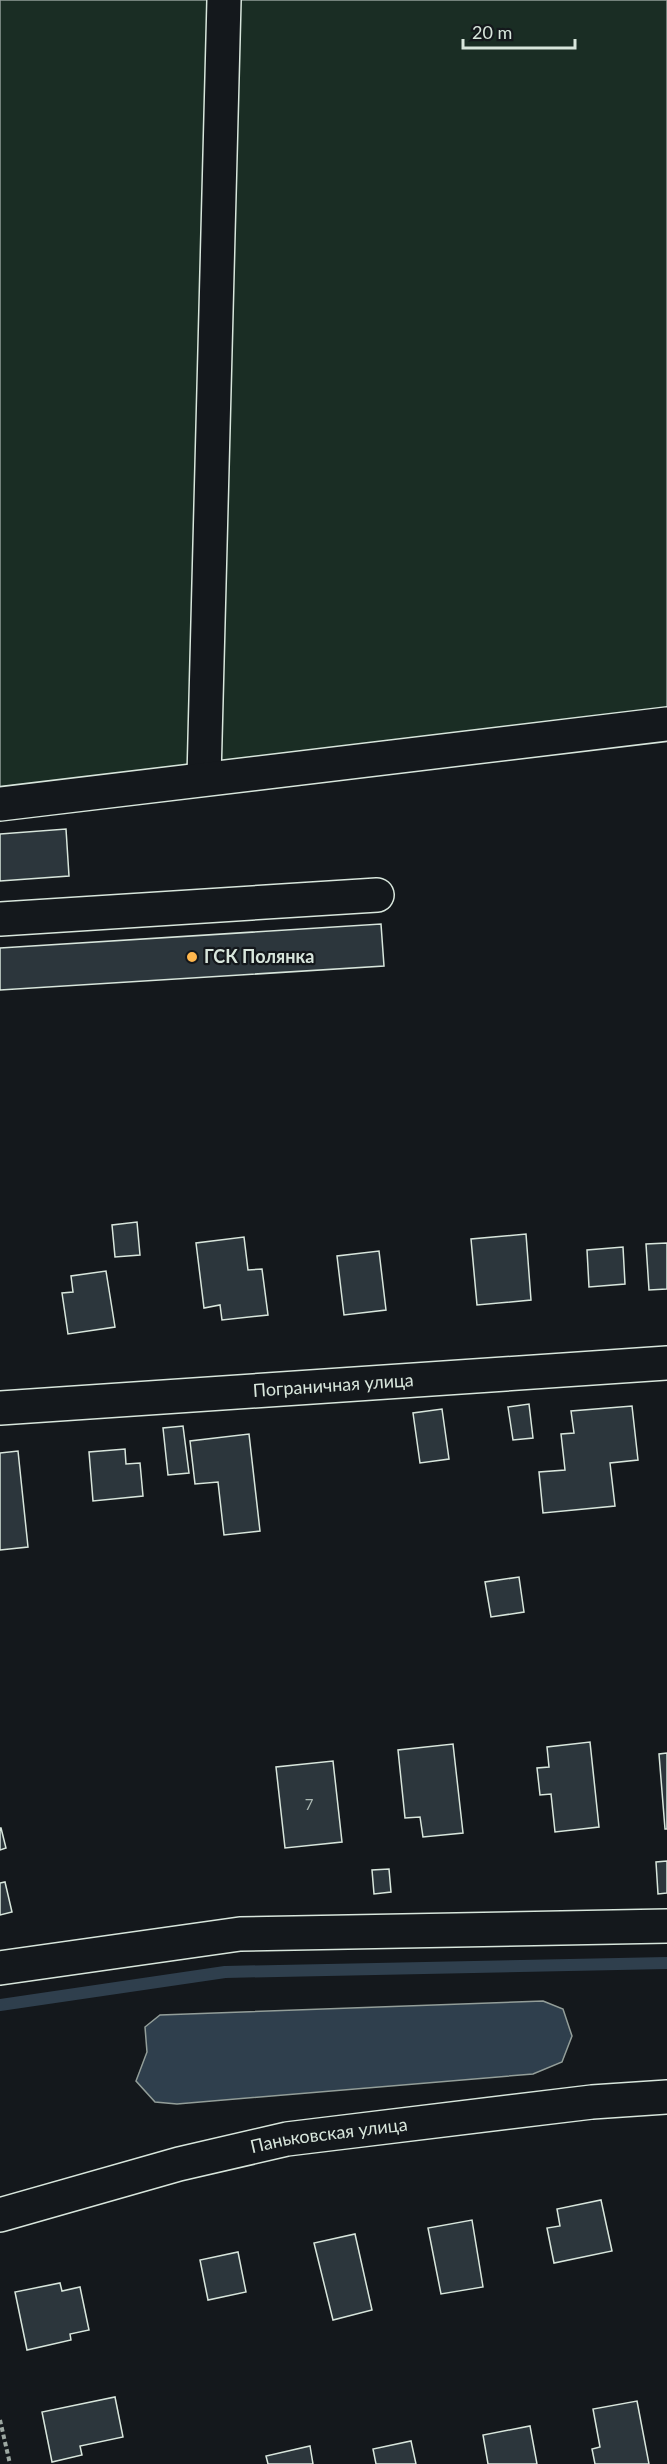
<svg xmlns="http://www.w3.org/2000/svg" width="667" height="2464" font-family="Lato,sans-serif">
<rect width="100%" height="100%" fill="#14181c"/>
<!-- green -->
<path fill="#1a2d24" stroke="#939e99" stroke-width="1.5" d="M0,0H667V712L0,787Z"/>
<!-- water -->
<path fill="#2f3f4d" stroke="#939e99" stroke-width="1.5" d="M543,2001L563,2009L572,2036L562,2062L533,2074L177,2104L155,2102L136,2081L147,2052L145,2027L160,2015Z"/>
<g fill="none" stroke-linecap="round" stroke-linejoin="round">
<!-- stream -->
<path stroke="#2f3f4d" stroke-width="12" d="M0,2005L225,1972L667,1963"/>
</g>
<!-- building -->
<path fill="#2c363c" stroke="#d8e6dc" stroke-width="1.5" d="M66,829L69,876L0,881V834Z
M381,924L384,966L0,990V948Z
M137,1222L140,1255L115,1257L112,1225Z
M526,1234L531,1300L477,1305L471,1239Z
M244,1237L248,1270L262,1269L268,1315L222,1320L220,1305L204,1308L196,1243Z
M667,1243V1289L649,1290L646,1244Z
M623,1247L625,1284L589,1287L587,1250Z
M379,1251L386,1310L344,1315L337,1256Z
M106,1271L115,1327L68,1334L62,1293L73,1292L71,1276Z
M529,1404L533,1438L513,1440L508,1407Z
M632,1406L638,1460L610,1463L615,1506L543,1513L539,1472L565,1470L561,1434L574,1433L571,1411Z
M442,1409L449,1459L420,1463L413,1413Z
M183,1426L189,1473L168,1475L163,1428Z
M249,1434L260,1531L224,1535L218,1482L195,1484L190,1441Z
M125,1449L126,1464L140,1463L143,1496L93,1501L89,1452Z
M18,1451L28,1547L0,1550V1453Z
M519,1577L524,1612L491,1617L485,1582Z
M590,1742L599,1827L555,1832L551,1794L540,1795L537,1768L549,1767L547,1747Z
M453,1744L463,1833L423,1837L420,1817L405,1818L398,1750Z
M667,1753V1829H665L659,1754Z
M333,1761L342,1842L285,1848L276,1767Z
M1,1828L6,1848L0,1850V1828Z
M667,1861V1893L658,1894L656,1862Z
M389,1869L391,1892L374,1894L372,1870Z
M5,1882L12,1912L0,1915V1883Z
M601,2200L612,2251L554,2263L547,2228L560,2226L557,2209Z
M472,2220L483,2287L441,2294L428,2228Z
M355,2234L372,2310L333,2320L314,2243Z
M238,2252L246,2292L208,2300L200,2260Z
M60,2283L62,2291L80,2287L89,2330L70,2334L71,2340L27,2350L15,2292Z
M115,2397L123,2437L80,2446L82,2455L52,2462L42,2412Z
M637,2401L649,2464H595L592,2449L600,2447L593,2409Z
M530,2426L537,2464H488L483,2435Z
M411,2441L416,2464H376L373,2449Z
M310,2446L313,2464H268L266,2456Z"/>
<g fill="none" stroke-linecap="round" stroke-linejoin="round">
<!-- minor casing -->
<g stroke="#d8e6dc" stroke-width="36">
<g id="minor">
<path d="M204,778L224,0"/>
<path d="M0,804L667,724"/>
<path d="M0,919L377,895"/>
<path id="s1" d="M0,1408L667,1363"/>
<path d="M0,1968L240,1934L667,1926"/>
<path id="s2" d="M0,2215L179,2164L287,2139L592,2102L667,2097"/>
</g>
</g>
<!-- path -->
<path stroke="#9da8a2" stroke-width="4" stroke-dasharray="4.5 3" stroke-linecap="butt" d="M0,2420L10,2464"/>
<!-- minor -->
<use href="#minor" stroke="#14181c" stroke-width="33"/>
</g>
<!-- markers -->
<circle fill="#ffb74d" stroke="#14181c" stroke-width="2" cx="192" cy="957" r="6"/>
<g text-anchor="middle" stroke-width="4.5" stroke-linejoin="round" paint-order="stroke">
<!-- number labels -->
<g font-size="15" fill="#adbab4">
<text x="309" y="1810">7</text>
</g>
<!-- poi labels -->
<g font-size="18" font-weight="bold" fill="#d8e6dc" stroke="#14181c" text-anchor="start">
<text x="204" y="963">ГСК Полянка</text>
</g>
<!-- street labels -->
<g font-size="18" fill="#d8e6dc" stroke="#14181c">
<text dy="6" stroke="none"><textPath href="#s1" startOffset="334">Пограничная улица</textPath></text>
<text dy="6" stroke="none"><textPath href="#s2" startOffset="339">Паньковская улица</textPath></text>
</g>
</g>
<!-- scale -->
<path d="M463 39v9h112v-9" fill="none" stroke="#d8e6dc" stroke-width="3"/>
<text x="472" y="39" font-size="18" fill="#d8e6dc" stroke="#14181c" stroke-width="4.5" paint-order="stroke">20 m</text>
</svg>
